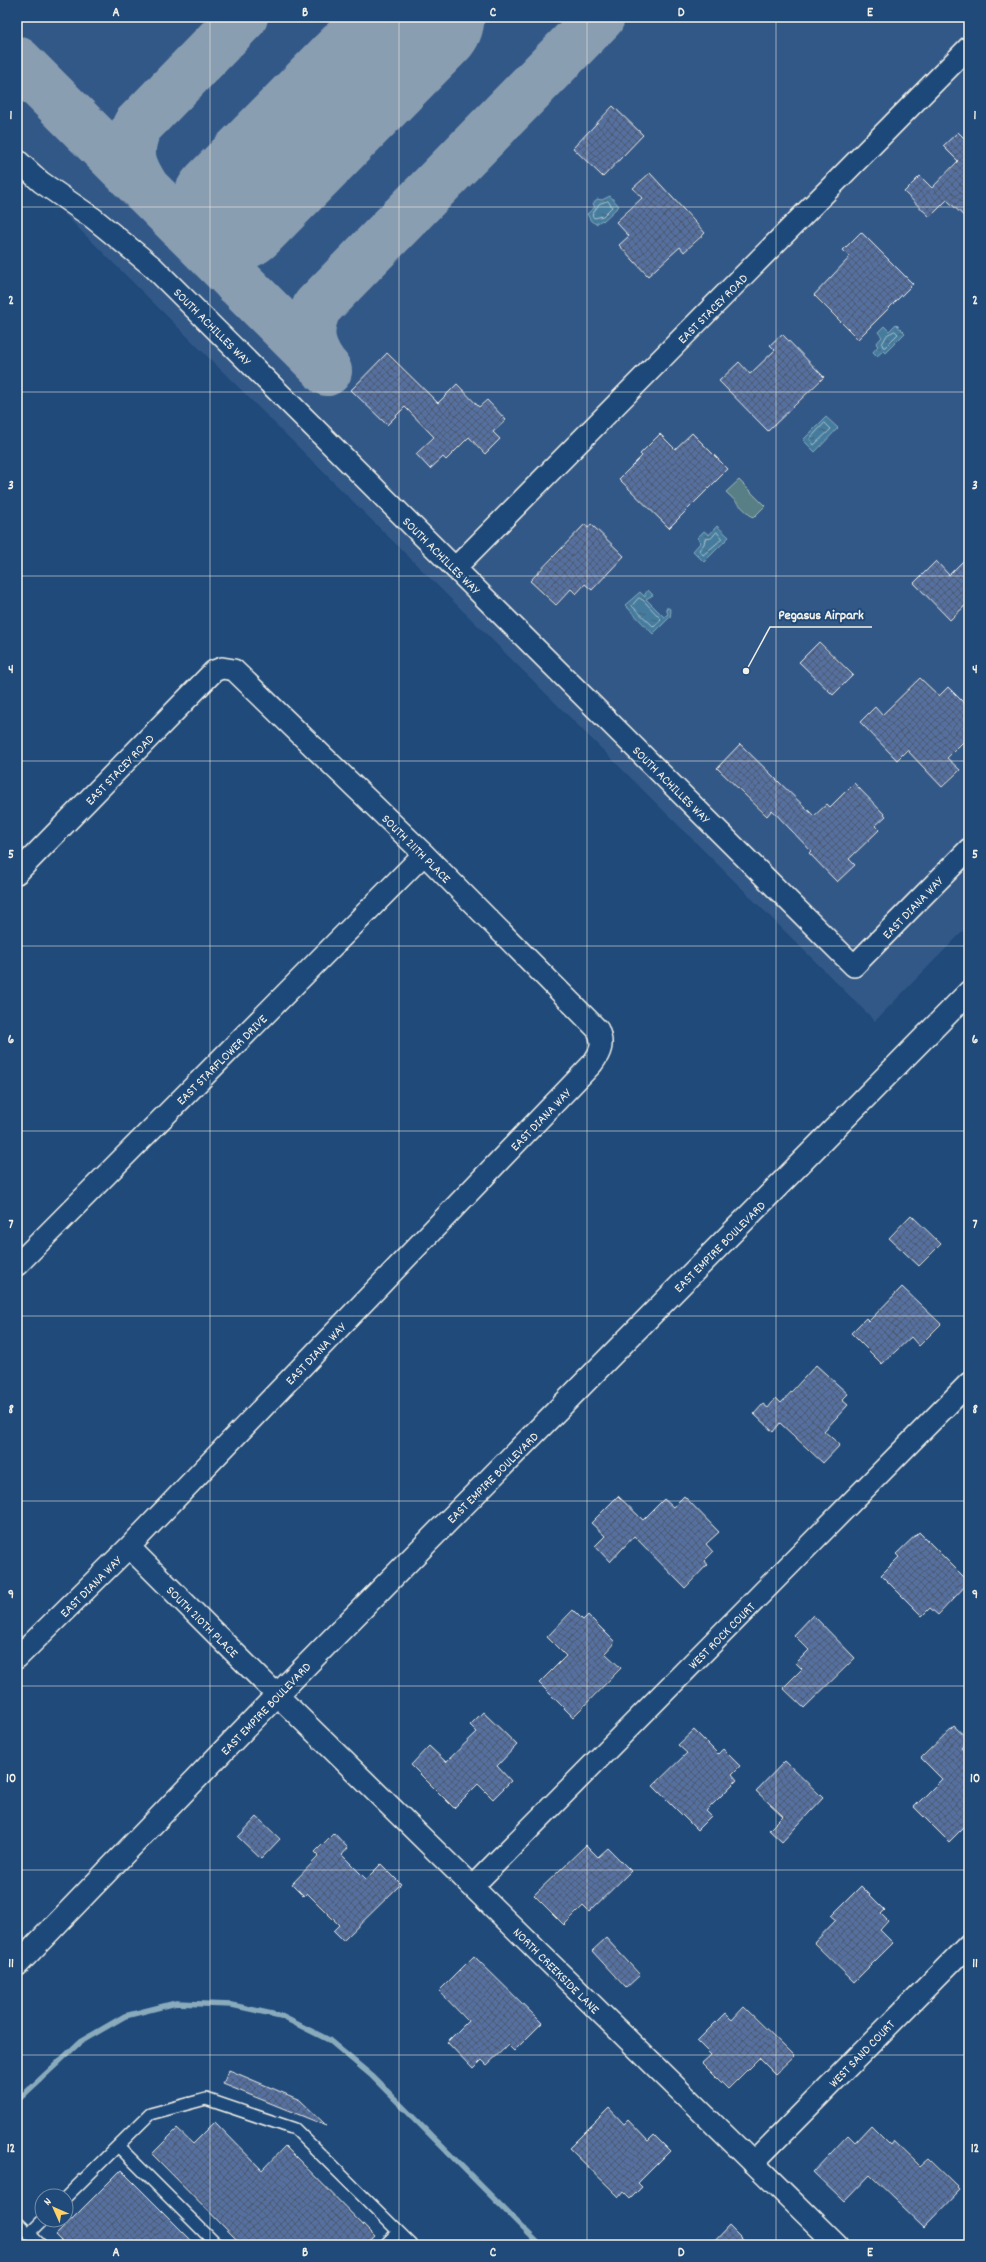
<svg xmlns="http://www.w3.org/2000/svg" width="986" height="2262" font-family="Dekko,sans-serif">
<defs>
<pattern id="water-ripples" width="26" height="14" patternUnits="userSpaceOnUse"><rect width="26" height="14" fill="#447c9e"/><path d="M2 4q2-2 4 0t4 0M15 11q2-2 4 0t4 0" fill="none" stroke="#466576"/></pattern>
<pattern id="building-cross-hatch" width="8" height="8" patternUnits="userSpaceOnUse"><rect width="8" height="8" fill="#546fa0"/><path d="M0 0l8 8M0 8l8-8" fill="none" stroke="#4e5a6e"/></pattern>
</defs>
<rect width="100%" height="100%" fill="#1f4a7a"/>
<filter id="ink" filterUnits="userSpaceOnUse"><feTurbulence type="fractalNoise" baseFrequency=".025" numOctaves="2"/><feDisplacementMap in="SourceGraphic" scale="8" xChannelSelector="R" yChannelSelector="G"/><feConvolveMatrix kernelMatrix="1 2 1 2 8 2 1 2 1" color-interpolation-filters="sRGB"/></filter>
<g filter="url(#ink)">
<!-- built -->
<path fill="#335887" d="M17,17H969V925L875,1021L17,167Z"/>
<!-- grass -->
<path fill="#587f85" stroke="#a6b8b6" d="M739,480L765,506L753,518L726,492Z"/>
<!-- water -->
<path fill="url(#water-ripples)" stroke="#8aabbc" d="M610,196L619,206L603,221L602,220L596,224L591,221L587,214L595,207L593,204L597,199L602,200Z
M896,324L905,333L885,353L883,351L877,356L873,352L878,346L876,344L882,337L878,332L884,326L889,331Z
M826,417L838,428L815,452L803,440Z
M717,526L729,537L704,562L693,551L701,542L697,538L704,531L709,535Z
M648,590L653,595L646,599L664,617L668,614L666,608H669L671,611L670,617L653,634L625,605L640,592L645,597V594Z"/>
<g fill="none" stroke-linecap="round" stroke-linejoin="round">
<!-- shore -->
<path stroke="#aec2ca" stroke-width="1" d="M608,201L612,207L603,216L594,218L592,215L599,204Z
M895,331L898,334L885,347H883L882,344L887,335Z
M825,423L831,429L814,445L810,439Z
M717,532L722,539L703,555L699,550L704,544L705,539L711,538Z
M639,598L643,600L661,619L654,627L632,606Z"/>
<!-- stream -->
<path stroke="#8aabbc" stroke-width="5.5" d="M17,2101L80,2042L125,2016L176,2003L232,2005L281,2016L329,2040L372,2076L540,2245"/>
<!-- taxiway -->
<path stroke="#8a9eb1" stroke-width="50" d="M17,61L326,369
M146,190C130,165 126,153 137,126L243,17
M233,209C215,234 221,257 237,281
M327,371C310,349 305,333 317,307L600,17"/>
<!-- runway -->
<path stroke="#8a9eb1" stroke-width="125" d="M233,209L422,17"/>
</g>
<!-- building -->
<path fill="url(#building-cross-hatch)" stroke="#f4f1e8" d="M613,106L643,135L603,177L573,148Z
M958,132L969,143V221L947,200L930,217L904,192L920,176L932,188L958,161L943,146Z
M650,173L705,233L684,252L680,247L648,276L619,245L629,236L616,222L642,198L633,188Z
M861,232L913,284L858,339L814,295L850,257L843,250Z
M782,334L824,377L768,431L719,381L739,362L750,374L775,350L770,345Z
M387,353L438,403L457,384L479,407L487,400L506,420L493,432L500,439L485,454L469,437L446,460L443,457L430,469L416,454L434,437L405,407L387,425L351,390Z
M692,433L728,469L669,528L619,479L642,456L640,454L660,434L675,449Z
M585,524L588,528L591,524L624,556L592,590L585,584L576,594L571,589L556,605L530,581Z
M969,555V602L950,620L914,583L936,561L949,575Z
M819,642L853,675L833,695L799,662Z
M920,678L939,696L948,687L969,708V736L947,758L960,770L942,787L907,750L897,760L860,722L875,707L882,715Z
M740,744L814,816L827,804L830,807L854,783L886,816L875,826L879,830L849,859L855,865L837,882L809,853L811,851L772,810L767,816L717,768Z
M911,1215L941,1244L919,1266L889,1238Z
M902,1287L941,1324L919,1346L911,1337L882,1364L851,1333L866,1318L869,1321Z
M816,1365L848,1394L842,1400L848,1405L824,1431L840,1445L823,1463L780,1423L773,1432L754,1414L763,1404L768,1408L776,1398L781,1403Z
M618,1496L643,1520L664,1499L673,1507L684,1496L719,1532L706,1544L713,1552L704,1561L707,1565L685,1588L634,1536L610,1562L595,1546L605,1536L591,1523Z
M919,1532L969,1582L938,1615L930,1608L922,1616L881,1575L899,1557L896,1554Z
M573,1610L583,1620L588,1615L615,1642L605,1653L621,1668L573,1717L539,1683L566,1656L547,1637Z
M813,1615L855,1658L804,1708L783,1688L802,1669L796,1663L809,1650L794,1635Z
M483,1712L517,1745L497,1766L511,1781L493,1799L478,1784L454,1808L411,1765L429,1746L446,1762L477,1732L470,1725Z
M954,1726L969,1740L961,1748L969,1756V1822L949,1842L914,1807L942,1779L921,1758Z
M694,1730L718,1754L723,1749L740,1766L732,1774L737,1780L706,1811L711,1816L697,1830L653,1786L687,1753L678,1745Z
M785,1761L823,1798L782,1842L769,1830L783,1816L756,1791Z
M257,1817L280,1839L261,1859L238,1837Z
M334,1833L348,1848L342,1855L366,1879L381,1864L401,1884L343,1941L333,1931L339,1925L307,1893L304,1896L292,1884L319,1856L315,1852Z
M586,1845L598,1857L608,1848L631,1871L589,1912L583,1906L564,1925L534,1895Z
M861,1886L885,1910L881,1914L888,1921L880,1930L893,1943L854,1982L814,1943L836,1920L831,1916Z
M606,1938L640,1975L626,1988L592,1951Z
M474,1956L542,2023L514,2051L508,2045L487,2065L482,2060L473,2069L447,2042L468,2021L439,1991Z
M744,2007L794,2056L775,2074L759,2058L728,2089L702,2063L711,2055L697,2041L725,2013L732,2020Z
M229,2070L300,2100L327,2126L223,2084Z
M609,2108L624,2124L628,2120L648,2141L654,2135L670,2151L638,2183L642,2187L630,2199L623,2192L619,2197L569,2148Z
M215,2122L262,2170L285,2146L375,2237L367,2245H242L152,2154L177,2129L193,2144Z
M871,2125L891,2145L894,2141L920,2166L928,2159L960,2190L924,2227L870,2175L844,2202L813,2172L848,2135L855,2142Z
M121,2170L196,2245H66L56,2235Z
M729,2226L748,2245H711Z"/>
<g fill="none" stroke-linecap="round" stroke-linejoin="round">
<!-- lane casing -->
<g stroke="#f4f1e8" stroke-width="14">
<path id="lane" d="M118,2146L217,2245
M66,2197L150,2114L206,2099L295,2129L412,2245
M17,2222L41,2245
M29,2234L43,2220
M385,2245L398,2232"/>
</g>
<!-- street casing -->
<g stroke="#f4f1e8" stroke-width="24">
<path id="street" d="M17,160L41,182L93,218L153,267L854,966L969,849
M455,568L969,47
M17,873L214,671L222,668L234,670L424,854L598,1030C604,1044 601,1052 592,1064L129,1547L17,1658
M17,1265L424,854
M129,1547L277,1695L837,2245
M473,1886L969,1383
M753,2163L969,1944"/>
</g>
<!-- secondary casing -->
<g stroke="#f4f1e8" stroke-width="25">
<path id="secondary" d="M17,1965L277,1695L969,992"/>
</g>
<!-- lane -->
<use href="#lane" stroke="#1f4a7a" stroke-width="11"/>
<!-- street -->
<use href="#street" stroke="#1f4a7a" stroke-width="21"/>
<!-- secondary -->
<use href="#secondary" stroke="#1f4a7a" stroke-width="22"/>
</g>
</g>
<!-- grid -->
<path fill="none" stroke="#f4f1e8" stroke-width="1" stroke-opacity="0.55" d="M210,17V2245M399,17V2245M587,17V2245M776,17V2245M17,207H969M17,392H969M17,576H969M17,761H969M17,946H969M17,1131H969M17,1316H969M17,1501H969M17,1686H969M17,1870H969M17,2055H969"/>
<g text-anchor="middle" stroke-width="4" stroke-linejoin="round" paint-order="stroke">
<!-- street labels -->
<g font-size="13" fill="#f4f1e8" stroke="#1f4a7a">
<text transform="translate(712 308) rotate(-45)" y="5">EAST STACEY ROAD</text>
<text transform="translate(213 326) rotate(45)" y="5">SOUTH ACHILLES WAY</text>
<text transform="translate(442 555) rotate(45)" y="5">SOUTH ACHILLES WAY</text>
<text transform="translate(119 769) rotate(-46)" y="5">EAST STACEY ROAD</text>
<text transform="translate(672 784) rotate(45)" y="5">SOUTH ACHILLES WAY</text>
<text transform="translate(417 848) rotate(45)" y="5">SOUTH 211TH PLACE</text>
<text transform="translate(912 907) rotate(-46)" y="5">EAST DIANA WAY</text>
<text transform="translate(221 1059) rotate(-45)" y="5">EAST STARFLOWER DRIVE</text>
<text transform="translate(540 1119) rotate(-46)" y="5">EAST DIANA WAY</text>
<text transform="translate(719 1246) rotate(-45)" y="5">EAST EMPIRE BOULEVARD</text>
<text transform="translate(315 1353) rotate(-46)" y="5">EAST DIANA WAY</text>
<text transform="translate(492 1477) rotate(-45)" y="5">EAST EMPIRE BOULEVARD</text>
<text transform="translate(90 1586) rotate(-45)" y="5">EAST DIANA WAY</text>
<text transform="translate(203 1621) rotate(45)" y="5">SOUTH 210TH PLACE</text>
<text transform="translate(721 1635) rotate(-45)" y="5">WEST ROCK COURT</text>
<text transform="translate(265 1708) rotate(-46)" y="5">EAST EMPIRE BOULEVARD</text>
<text transform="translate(557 1970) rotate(45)" y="5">NORTH CREEKSIDE LANE</text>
<text transform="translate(861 2053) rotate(-46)" y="5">WEST SAND COURT</text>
</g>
</g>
<!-- callouts -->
<path fill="none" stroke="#f4f1e8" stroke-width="1.5" d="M746 671L770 627H872"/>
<circle fill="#f4f1e8" stroke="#1f4a7a" stroke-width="1.5" cx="746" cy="671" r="4"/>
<g font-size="14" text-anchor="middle" font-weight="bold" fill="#f4f1e8" stroke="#1f4a7a" stroke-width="4" stroke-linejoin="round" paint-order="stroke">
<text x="821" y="619">Pegasus Airpark</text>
</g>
<!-- margin -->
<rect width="986" height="2262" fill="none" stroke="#1f4a7a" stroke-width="44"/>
<!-- north arrow -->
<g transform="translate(54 2208) rotate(315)"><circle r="19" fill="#1f4a7a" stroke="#748da6"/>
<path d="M0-3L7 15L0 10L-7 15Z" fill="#ffd166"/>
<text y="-6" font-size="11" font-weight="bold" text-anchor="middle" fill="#f4f1e8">N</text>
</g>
<rect x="22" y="22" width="942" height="2218" fill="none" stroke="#f4f1e8" stroke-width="1.5"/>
<g font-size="13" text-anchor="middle" font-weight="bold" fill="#f4f1e8">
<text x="116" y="16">A</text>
<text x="305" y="16">B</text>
<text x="493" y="16">C</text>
<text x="681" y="16">D</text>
<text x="870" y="16">E</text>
<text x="11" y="119">1</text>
<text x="975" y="119">1</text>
<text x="11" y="304">2</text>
<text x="975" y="304">2</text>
<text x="11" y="489">3</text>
<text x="975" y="489">3</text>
<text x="11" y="673">4</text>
<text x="975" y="673">4</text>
<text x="11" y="858">5</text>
<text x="975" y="858">5</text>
<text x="11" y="1043">6</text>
<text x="975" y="1043">6</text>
<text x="11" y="1228">7</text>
<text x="975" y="1228">7</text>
<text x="11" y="1413">8</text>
<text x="975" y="1413">8</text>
<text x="11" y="1598">9</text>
<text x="975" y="1598">9</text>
<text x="11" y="1782">10</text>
<text x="975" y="1782">10</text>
<text x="11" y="1967">11</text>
<text x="975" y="1967">11</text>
<text x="11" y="2152">12</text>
<text x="975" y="2152">12</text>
<text x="116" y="2256">A</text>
<text x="305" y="2256">B</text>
<text x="493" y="2256">C</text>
<text x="681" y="2256">D</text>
<text x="870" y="2256">E</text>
</g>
</svg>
